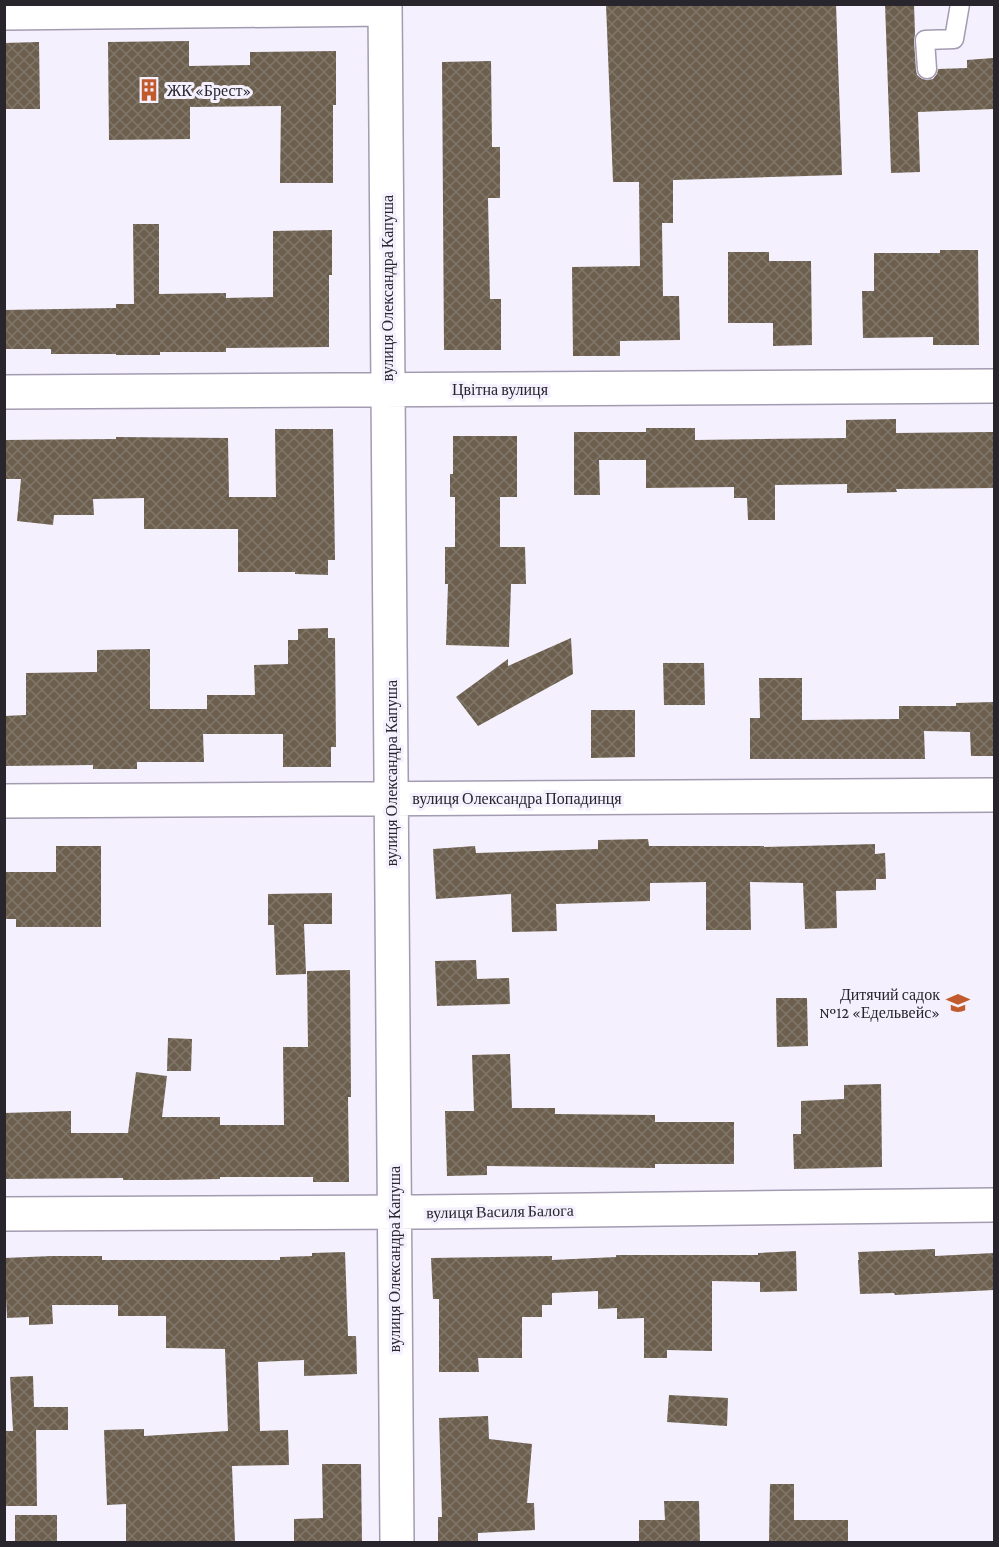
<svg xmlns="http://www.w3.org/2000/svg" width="999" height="1547" font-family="'Crimson Pro',serif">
<defs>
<pattern id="building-cross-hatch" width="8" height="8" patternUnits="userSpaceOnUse" patternTransform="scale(1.5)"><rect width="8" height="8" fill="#6c5f4e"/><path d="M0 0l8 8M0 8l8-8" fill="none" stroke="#80776a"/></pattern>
</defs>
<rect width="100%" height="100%" fill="#f4f0fd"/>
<!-- building -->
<path fill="url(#building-cross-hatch)" d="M606,4H836L842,175L673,180V223H662L663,296H679L680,340L620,341V356H573L572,267L640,266L639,182H613Z
M885,4H914L915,34L914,41L916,70L917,75L922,79L927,80L933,79L937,74L938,69L967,68V60L993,58L994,109L918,112L920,172L891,173Z
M189,41V66L250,65V52L336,51V105H333V183H280L281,106L190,107V139L109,140L108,42Z
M39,42L40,109H4V43Z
M491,61L492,147H500V198H488L490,299H501V350H444L442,62Z
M133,224H159V294L226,293V298L273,297V231L332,230V275H329V347L226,348V352H160V355H116V354H51V349H4V310L116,308V304H134Z
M940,250H978L979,345H933V337L863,338L862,291H874V253H940Z
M728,252H769V261H811L812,345L773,346V323H728Z
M896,419V433L993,432L994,488L896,489L897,492L847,493V484L775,485V520H748L747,498H734V487L646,488V460H599L600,495H574V432H646V428H695V440L846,438V420Z
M275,429H333L335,560H328V575L295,574V572H238V529H144V498L93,499L94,515H54L53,525L17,521L21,479H4V440L116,439V437L228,438L229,497H276Z
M453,436H517V497H500V547H525L526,584H511L509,647L446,645L448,584H445V547H455V497H450V474H453Z
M328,628V638H335L336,747H331V767H283V734H203L204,762H137V769H93V765L4,766V716L26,715V673L97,672V650L150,649V709H207V695H255L254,665L288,664V640H298V629Z
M571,638L573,674L478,726L456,697L508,659V666Z
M663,663H704L705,705H664Z
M759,678H802V720L899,719V706H956V703L994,702V756H971L970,732L924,731L925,759H750V718H760Z
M591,710H635V757L591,758Z
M648,839L649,846H764V847L875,844V854L885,853L886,879H876V890L836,891L837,928L805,929L803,883L750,882L751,930H706V882L650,883V901L556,904L557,931L512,932L511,894L436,899L433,849L475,846L476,853L598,849V840Z
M56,846H101V927H16V919H4V872H56Z
M332,893V924H304L306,974L276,975L274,925H268V894Z
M476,960L477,979L509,978L510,1004L437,1006L435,961Z
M350,970L351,1097H348L349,1182H313V1177H220V1179L166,1180H123V1178L4,1179V1113L71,1111V1133H128L136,1072L167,1076L162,1117H220V1125H284L283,1047H308L307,971Z
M776,998H807L808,1046L777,1047Z
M168,1038L192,1039L191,1071H167Z
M510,1054L512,1108H555V1114L655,1115V1122H734V1164H655V1168L487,1166V1175L447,1176L445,1111H474L472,1055Z
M881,1084L882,1167L794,1169L793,1134H801V1101L844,1099V1085Z
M935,1249V1256L994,1253V1290L895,1295L894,1293L860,1294L858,1260H859L858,1252Z
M796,1251L797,1291L760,1292V1282L712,1281V1351L667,1350V1358H644V1318L617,1319V1308L598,1309V1291L552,1293V1305H542V1317H522V1358H478L479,1372H439V1299H433L431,1258L552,1256V1260L616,1257V1255H758V1253Z
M345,1252L348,1336H356L357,1374L304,1376V1360L258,1362L260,1431L288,1430L289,1465L232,1466L235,1542H126V1504L107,1505L104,1430L144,1429V1436L228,1431L225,1349L166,1348V1316H118V1305H52L53,1324L29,1325V1317L7,1318L4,1258L52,1256H102V1260H280V1257L312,1256V1253Z
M33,1376L34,1407H68V1430H36L37,1506H4V1431H13L10,1377Z
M669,1395L728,1398L727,1426L667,1422Z
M488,1416L489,1439L532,1444L527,1503H534L535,1530L478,1533V1542H438V1517H442L439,1418Z
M322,1464H361L362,1542H294V1519L323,1518Z
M770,1484H794V1520H848V1542H769Z
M664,1501H699L700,1542H639V1520H665Z
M15,1515H57V1542H15Z"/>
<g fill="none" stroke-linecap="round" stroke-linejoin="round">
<!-- lane casing -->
<g stroke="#a39bb0" stroke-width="21">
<path id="lane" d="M927,69L925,40L954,39L960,4"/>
</g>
<!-- street casing -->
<g stroke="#a39bb0" stroke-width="36">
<path id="street" d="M385,4L397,1542
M4,13L385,9
M4,392L994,386
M4,801L994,795
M4,1214L418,1212L994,1205"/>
</g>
<!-- lane -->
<use href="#lane" stroke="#fff" stroke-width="18"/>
<!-- street -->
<use href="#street" stroke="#fff" stroke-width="33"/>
</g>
<!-- icons -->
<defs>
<g id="building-bare" transform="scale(1.8)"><path d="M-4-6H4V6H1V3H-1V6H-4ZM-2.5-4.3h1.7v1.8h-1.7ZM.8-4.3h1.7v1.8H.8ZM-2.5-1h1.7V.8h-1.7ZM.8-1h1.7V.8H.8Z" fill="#c15a2c" stroke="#f4f0fd" stroke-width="2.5" paint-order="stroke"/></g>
<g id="school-bare" transform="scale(1.8)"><path d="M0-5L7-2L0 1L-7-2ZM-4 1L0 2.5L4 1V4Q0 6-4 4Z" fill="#c15a2c" stroke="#f4f0fd" stroke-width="2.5" paint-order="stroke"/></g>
</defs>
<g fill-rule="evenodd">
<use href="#building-bare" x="149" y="90"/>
<use href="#school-bare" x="958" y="1003"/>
</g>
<g text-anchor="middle" stroke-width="6" stroke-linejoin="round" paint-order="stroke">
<!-- poi labels -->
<g font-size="16" fill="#28252d" stroke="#f4f0fd" text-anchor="start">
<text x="167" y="96">ЖК «Брест»</text>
<text x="940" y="1000" text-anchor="end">Дитячий садок<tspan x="940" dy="18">№12 «Едельвейс»</tspan></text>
</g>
<!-- street labels -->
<g font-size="16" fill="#28252d" stroke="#f4f0fd">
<text transform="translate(387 288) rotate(-90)" y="6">вулиця Олександра Капуша</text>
<text x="500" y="395">Цвітна вулиця</text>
<text transform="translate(391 773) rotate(-90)" y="6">вулиця Олександра Капуша</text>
<text x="517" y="804">вулиця Олександра Попадинця</text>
<text transform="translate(500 1211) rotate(-1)" y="6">вулиця Василя Балога</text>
<text transform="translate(394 1259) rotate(-90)" y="6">вулиця Олександра Капуша</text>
</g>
</g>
<!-- border -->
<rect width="999" height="1547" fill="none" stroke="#28252d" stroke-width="12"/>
</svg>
